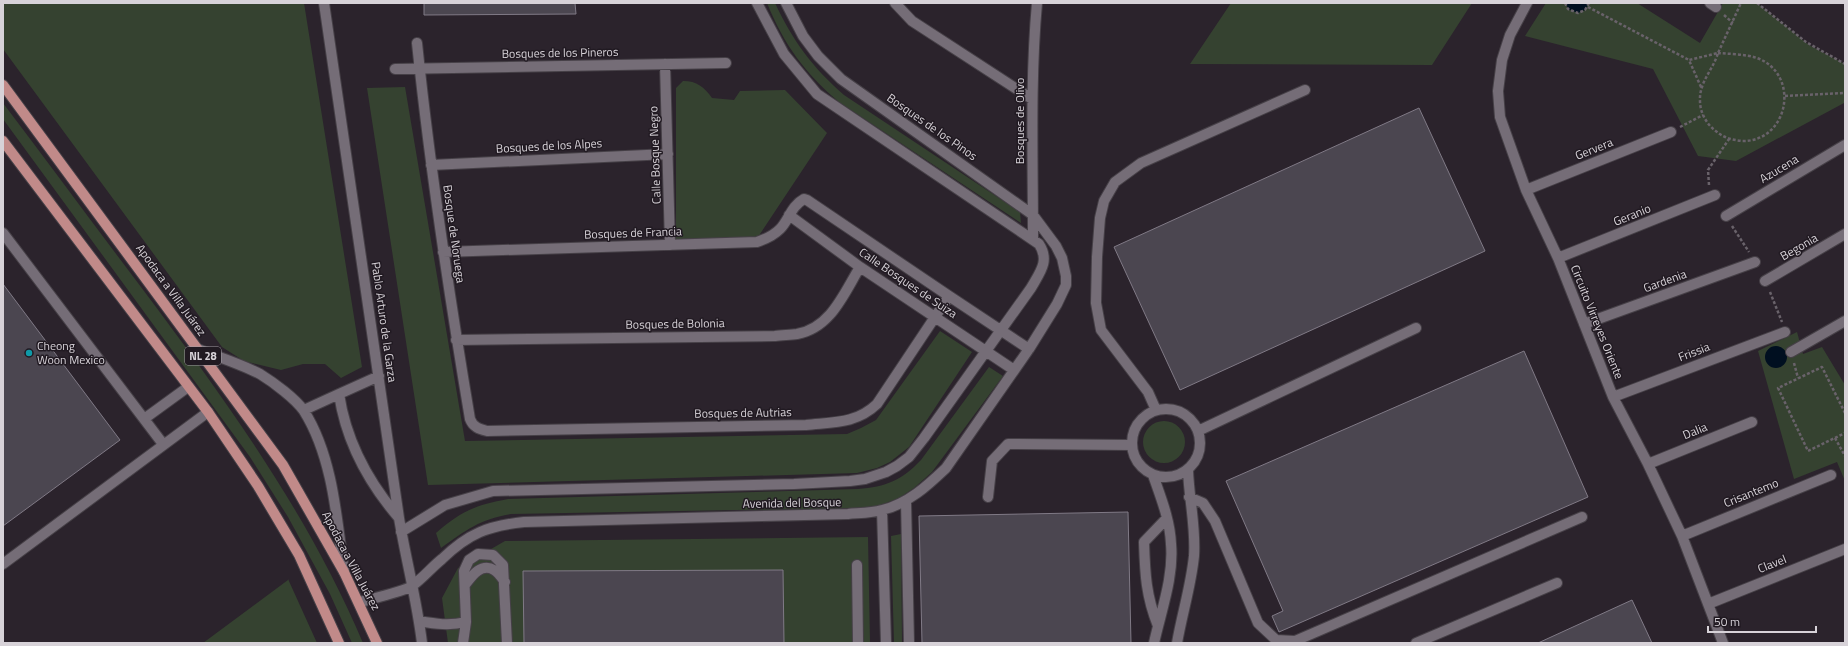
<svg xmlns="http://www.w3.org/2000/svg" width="1848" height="646" font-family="'Titillium Web',sans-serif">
<rect width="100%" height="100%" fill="#2b232c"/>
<!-- green -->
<path fill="#354230" d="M3,3H304L362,367L341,378L325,364H303L281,370L244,361L222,347L3,49Z
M767,3H775C793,41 812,67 844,95L1020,212L1021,223L839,102C805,73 784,45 767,3Z
M1231,3H1472L1432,65L1190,64Z
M1546,3H1637L1700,43L1723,3H1757L1809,45L1845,64L1844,103L1736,161L1698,156L1653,69L1525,36Z
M683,81C697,81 704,87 712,98L734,100L740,91L785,90L827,133L758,237L676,241V88Z
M405,87L465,441L847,434L861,428L876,420L940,331L972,352L909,447L890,462L877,468L857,473L428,485L367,88Z
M3,103C50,165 97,229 144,291C227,402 309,515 363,643H352L330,594L288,517L250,457L3,119Z
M1797,332L1803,354L1822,347L1845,385V481L1837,462L1794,479L1758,351Z
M989,367L1003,376L932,472L914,488L899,498L878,506L857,508L511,514C480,519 466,530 441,548L436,533C461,511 476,505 508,499L858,489C886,487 902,480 921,460Z
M1143 442a21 21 0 1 1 42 0a21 21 0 1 1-42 0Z
M901,534L902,643H894L891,536Z
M868,537L870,643H448L442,598L458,568L505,541Z
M288,579L317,643H203L288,580Z"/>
<!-- water -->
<path fill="#000f20" d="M1566,3H1589L1585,10L1578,13L1568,9Z
M1765 357a11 11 0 1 1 22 0a11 11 0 1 1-22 0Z"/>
<!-- building -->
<path fill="#4b4650" stroke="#807a86" d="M424,3H575L576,14L424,15Z
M1419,108L1485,251L1180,390L1114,247Z
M3,284L120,440L3,526Z
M1524,351L1588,497L1279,632L1272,616L1283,611L1226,481Z
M1128,512L1131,643H922L919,516Z
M783,570L784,643H524L523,571Z
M1632,600L1652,643H1538Z"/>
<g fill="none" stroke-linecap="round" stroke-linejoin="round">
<!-- minor casing -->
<g stroke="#464047" stroke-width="12">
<path id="minor" d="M324,3L399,518C406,560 417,601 422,643
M895,3L912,21L1032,99
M1527,3L1510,35L1502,60L1498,91L1500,117L1526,190L1558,258L1613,397L1648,464L1682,536L1723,643
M1710,3L1716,7
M417,43C430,169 449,294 470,419C473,427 479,429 487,431L806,425C833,422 856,424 877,404L949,296
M665,64L670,245
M395,69L726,63
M431,165L668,154
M1526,190L1671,132
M789,215L860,267L1014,370
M1726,216L1845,145
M3,233L163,444
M1033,239C1033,160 1030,81 1037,3
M443,252L757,242C766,239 773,236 780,229C789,220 791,206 804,199L807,200L949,296L1029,349
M1558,258L1715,195
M1765,281L1845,234
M1584,324L1755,262
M456,340L775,336C782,335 790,335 797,334C831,328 844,293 860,267
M198,349C218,357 241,364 260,374C273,382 296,399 304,411C333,457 337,520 344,572
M1791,352L1845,321
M379,376L339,394C346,441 368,482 399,518
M1613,397L1785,332
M1132 443a34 34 0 1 1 68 0a34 34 0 1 1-68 0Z
M304,410L339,394
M1156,410L1148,392L1101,330L1096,303L1097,257L1100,218L1104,201L1115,182L1141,163L1305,90
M144,419L188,387
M1198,431L1416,328
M1648,464L1752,422
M1153,475C1161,498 1170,520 1171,544C1174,577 1161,611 1154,643
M988,497L992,461L1008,444L1132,445
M1189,497L1203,503L1215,521L1258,623L1276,640L1295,641L1582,517
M906,501L909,643
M882,510L886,643
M401,532L445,505L493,491L794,484L850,481L865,479L886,472L897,466L909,457L924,438L1031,288C1040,272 1050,261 1039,244L817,94L784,54L757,3
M1682,536L1831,475
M3,564L208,412
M857,565L858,643
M465,585C471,577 481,562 494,570C498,572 502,578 505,582
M360,602C371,599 405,591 412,586C423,578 432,567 442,559C469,533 488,526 524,522L848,514C859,513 872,513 882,510C908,504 928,485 946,468L1029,349L1057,304L1066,285V276L1062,258L1056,246L1033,215L841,79L818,56L803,36L786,3
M1708,604L1845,549
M419,621C436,624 449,626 466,622
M1158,626C1146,596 1145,574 1144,542L1167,518
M463,643L466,622L464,571L469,560L478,554L493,555L503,565L507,643
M1177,643C1182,614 1191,586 1194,556C1196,527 1189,499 1188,470
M1416,643L1557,583"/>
</g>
<!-- major casing -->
<g stroke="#464047" stroke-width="12">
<path id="major" d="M3,85L283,465L344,572L377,643
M3,141L208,412L258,486L299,555L339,643"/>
</g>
<!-- path -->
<path stroke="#69626a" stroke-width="2.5" stroke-dasharray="3 2" stroke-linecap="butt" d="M1565,3L1568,9L1578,13L1585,10L1589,3
M1757,3L1806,42L1845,64
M1588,7L1689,60
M1724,15L1733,23
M1718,53C1730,54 1745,54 1757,58C1801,74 1789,142 1742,141C1733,140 1724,138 1717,132C1707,125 1700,113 1700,101C1699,82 1713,70 1718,53Z
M1701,87L1689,60L1718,53L1741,3
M1785,96L1845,93
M1680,127L1703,115
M1709,185L1708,170L1729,139
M1732,226L1749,252
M1770,292L1782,322
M1794,363L1798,378
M1845,413L1822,367L1778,388L1808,451L1845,433
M1835,438L1845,456"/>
<!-- minor -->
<use href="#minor" stroke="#756d77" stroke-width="10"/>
<!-- major -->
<use href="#major" stroke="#c18a89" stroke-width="10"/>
</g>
<!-- markers -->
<circle fill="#0f9aa8" stroke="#211a22" stroke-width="1.5" cx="29" cy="353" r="4"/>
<g text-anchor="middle" stroke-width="3" stroke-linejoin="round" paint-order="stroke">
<!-- shield labels -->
<rect fill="#211a22" stroke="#a09ba1" stroke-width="1" x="185" y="347" width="36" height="18" rx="3"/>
<g font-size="11" font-weight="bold" fill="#d7d2d8">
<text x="203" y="360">NL 28</text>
</g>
<!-- street labels -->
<g font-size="12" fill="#d7d2d8" stroke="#211a22">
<text transform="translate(560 53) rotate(-1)" y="4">Bosques de los Pineros</text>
<text transform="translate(1020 121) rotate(-90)" y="4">Bosques de Olivo</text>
<text transform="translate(932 127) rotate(35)" y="4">Bosques de los Pinos</text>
<text transform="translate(549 146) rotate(-3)" y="4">Bosques de los Alpes</text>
<text transform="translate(1594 149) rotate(-22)" y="4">Gervera</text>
<text transform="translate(655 155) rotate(-92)" y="4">Calle Bosque Negro</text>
<text transform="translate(1779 169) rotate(-31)" y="4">Azucena</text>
<text transform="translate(1632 215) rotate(-22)" y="4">Geranio</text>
<text transform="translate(633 233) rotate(-2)" y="4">Bosques de Francia</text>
<text transform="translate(454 234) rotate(82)" y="4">Bosque de Noruega</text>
<text transform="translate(1799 247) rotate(-30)" y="4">Begonia</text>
<text transform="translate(1665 281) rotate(-20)" y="4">Gardenia</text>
<text transform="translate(908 283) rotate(34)" y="4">Calle Bosques de Suiza</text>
<text transform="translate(171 290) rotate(54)" y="4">Apodaca a Villa Juárez</text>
<text transform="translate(384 322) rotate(82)" y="4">Pablo Arturo de la Garza</text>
<text transform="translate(1597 322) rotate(68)" y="4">Circuito Virreyes Oriente</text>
<text transform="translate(675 324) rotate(-1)" y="4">Bosques de Bolonia</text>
<text transform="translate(1694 352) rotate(-21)" y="4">Frissia</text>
<text transform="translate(743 413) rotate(-1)" y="4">Bosques de Autrias</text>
<text transform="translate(1695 431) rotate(-22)" y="4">Dalia</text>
<text transform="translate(1751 493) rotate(-22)" y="4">Crisantemo</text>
<text transform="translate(792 503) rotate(-1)" y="4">Avenida del Bosque</text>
<text transform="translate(351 561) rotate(62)" y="4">Apodaca a Villa Juárez</text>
<text transform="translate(1772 564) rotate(-22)" y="4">Clavel</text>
</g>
<!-- poi labels -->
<g font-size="12" fill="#d7d2d8" stroke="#211a22" text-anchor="start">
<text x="37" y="350">Cheong<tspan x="37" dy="14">Woon Mexico</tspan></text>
</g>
</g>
<!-- border -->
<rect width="1848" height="646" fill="none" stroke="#d7d2d8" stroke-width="8"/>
<!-- scale -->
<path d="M1708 626v6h108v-6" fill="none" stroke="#d7d2d8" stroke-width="2"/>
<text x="1714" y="626" font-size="12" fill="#d7d2d8" stroke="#211a22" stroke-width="3" paint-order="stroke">50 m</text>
</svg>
